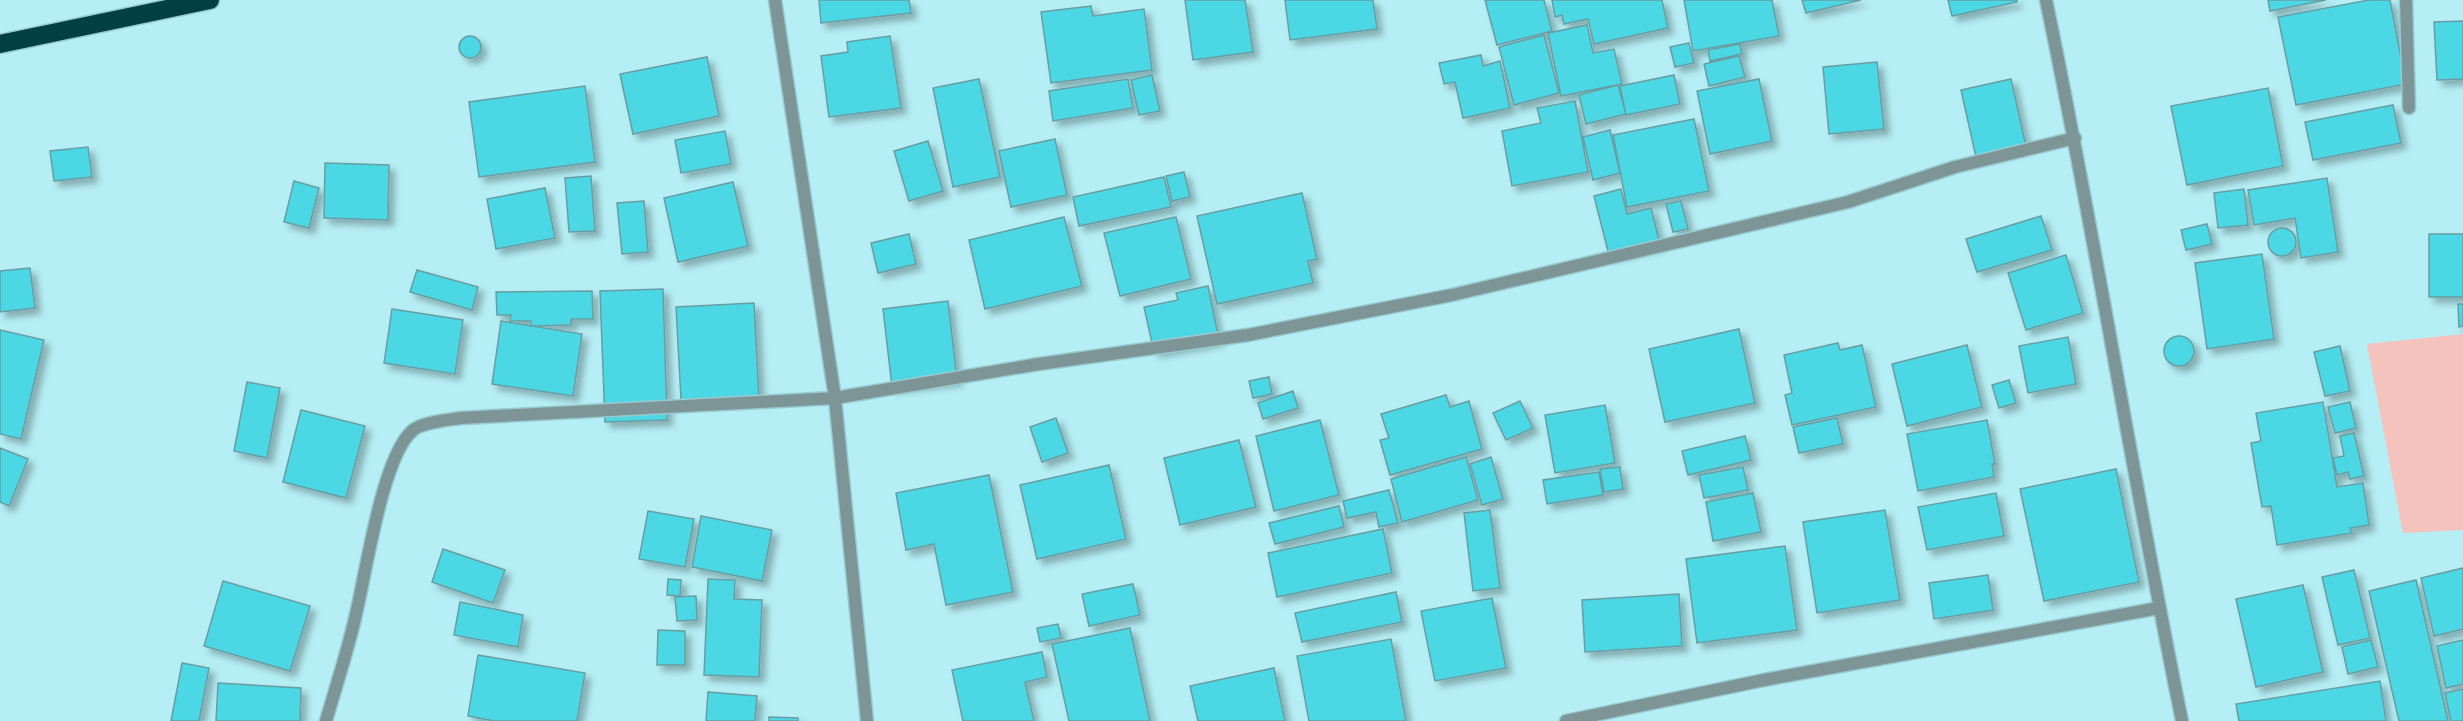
<svg xmlns="http://www.w3.org/2000/svg" width="2463" height="721" font-family="'Public Sans',sans-serif">
<defs>
<filter id="shadow"><feDropShadow dx="5.5" dy="5.5" stdDeviation="3" flood-color="#0004"/></filter>
</defs>
<rect width="100%" height="100%" fill="#b5eef4"/>
<!-- green -->
<path fill="#f5c3be" d="M2463,334V530L2403,533L2367,344Z"/>
<!-- building -->
<path fill="#4bd8e4" stroke="#679ea3" stroke-width="1.5" filter="url(#shadow)" d="M819,0H909L911,13L821,23Z
M1185,0H1245L1253,52L1193,60Z
M1285,0H1373L1377,29L1290,40Z
M1485,0H1544L1552,31L1497,45Z
M1552,0H1662L1668,28L1594,44L1588,19L1564,24L1562,15L1555,17Z
M1684,0H1772L1779,36L1693,51Z
M1802,0H1861L1806,13Z
M1948,0H2017V2L1952,16Z
M2268,0H2326L2270,11Z
M2369,0H2390L2406,84L2296,105L2278,17Z
M1091,6L1093,16L1144,9L1152,70L1051,83L1041,12Z
M2463,21V79L2437,80L2434,22Z
M1587,25L1593,53L1614,49L1622,84L1561,96L1548,33Z
M1544,35L1559,93L1514,105L1499,47Z
M459 47a11 11 0 1 1 22 0a11 11 0 1 1-22 0Z
M890,36L901,108L829,117L821,56L848,52L847,42Z
M1689,43L1694,63L1675,67L1670,47Z
M1740,44L1742,54L1710,61L1708,50Z
M1481,55L1483,66L1500,61L1510,108L1463,118L1455,82L1444,84L1439,63Z
M1739,56L1745,77L1709,86L1704,64Z
M707,57L719,116L633,134L620,74Z
M1877,62L1884,129L1829,134L1823,67Z
M1152,75L1160,111L1139,115L1131,80Z
M1674,75L1680,104L1626,115L1620,86Z
M979,79L1000,177L953,187L933,88Z
M1128,79L1133,108L1053,121L1049,91Z
M1759,79L1772,141L1710,154L1697,91Z
M2011,79L2026,146L1976,157L1961,90Z
M1618,85L1626,114L1586,124L1579,95Z
M585,86L595,162L479,177L469,102Z
M2268,88L2283,166L2187,185L2171,106Z
M1575,101L1588,172L1512,186L1502,131L1541,123L1537,108Z
M2393,105L2401,143L2313,160L2305,122Z
M1694,119L1709,191L1627,207L1613,135Z
M1610,130L1620,173L1593,180L1583,137Z
M725,131L731,164L681,173L675,140Z
M1055,139L1067,195L1011,207L999,151Z
M928,141L943,191L909,201L894,151Z
M88,147L92,177L54,181L50,151Z
M325,163L389,165L388,220L324,218Z
M1184,172L1190,197L1172,201L1166,176Z
M591,176L595,231L569,232L565,178Z
M1164,177L1171,207L1079,226L1073,197Z
M2327,178L2338,252L2301,258L2295,218L2254,225L2248,190Z
M294,181L319,188L309,228L284,222Z
M733,182L748,246L678,262L664,198Z
M545,188L555,238L496,249L487,199Z
M1621,189L1627,214L1651,208L1660,244L1609,255L1594,196Z
M2244,189L2248,225L2218,228L2214,193Z
M1302,193L1317,259L1308,261L1313,283L1217,304L1197,216Z
M644,201L648,252L622,254L617,203Z
M1681,201L1688,229L1673,232L1666,204Z
M2041,216L2052,250L1977,272L1966,239Z
M1064,217L1082,286L985,309L969,240Z
M1176,217L1191,279L1120,296L1104,233Z
M2207,224L2212,244L2186,250L2181,230Z
M2268 242a14 14 0 1 1 28 0a14 14 0 1 1-28 0Z
M909,234L916,264L878,273L871,243Z
M2429,234H2463V297H2429Z
M2262,254L2274,339L2207,349L2195,263Z
M2066,255L2083,313L2026,330L2008,273Z
M30,268L35,308L0,312V271Z
M417,270L478,287L472,310L410,292Z
M1208,286L1219,340L1154,352L1144,307L1178,300L1176,293Z
M663,289L667,420L605,422L600,291Z
M592,291L593,319H571V325L531,326V321H510L511,315H497L496,292Z
M948,301L957,380L892,387L883,309Z
M754,303L759,397L681,400L676,307Z
M2458,304H2463V326L2459,327Z
M392,309L463,320L455,374L384,363Z
M501,321L582,334L573,396L492,384Z
M1739,329L1755,403L1665,422L1649,349Z
M0,330L44,340L21,439L0,434Z
M2164 351a15 15 0 1 1 30 0a15 15 0 1 1-30 0Z
M2068,337L2076,384L2028,393L2019,346Z
M1838,343L1840,350L1862,345L1876,407L1792,425L1785,395L1792,393L1784,355Z
M1967,345L1982,407L1907,426L1892,364Z
M2340,346L2350,391L2325,396L2314,352Z
M1269,377L1272,394L1253,398L1249,381Z
M2009,380L2016,403L1999,408L1992,385Z
M247,382L280,388L267,458L234,451Z
M1293,391L1298,408L1263,419L1258,403Z
M1446,395L1450,407L1469,401L1482,449L1390,475L1380,440L1389,438L1381,414Z
M1520,401L1533,428L1506,440L1493,413Z
M2323,402L2337,487L2363,483L2369,525L2350,528L2352,533L2277,545L2271,506L2262,507L2251,443L2261,441L2256,413Z
M2350,402L2356,428L2335,433L2328,407Z
M1605,405L1615,463L1555,473L1545,415Z
M301,410L365,426L346,498L283,482Z
M1056,418L1068,453L1042,462L1030,427Z
M1837,418L1843,444L1799,453L1793,427Z
M1320,420L1339,495L1274,511L1256,436Z
M1987,420L1995,464H1992L1994,477L1918,491L1907,434Z
M2354,433L2364,476L2350,479L2348,472L2337,475L2333,458L2344,456L2340,436Z
M1745,436L1751,460L1688,475L1682,451Z
M1239,440L1256,507L1180,525L1164,458Z
M0,448L28,459L9,506L0,502Z
M1466,457L1478,500L1402,522L1391,479Z
M1491,457L1503,499L1482,505L1470,464Z
M1109,465L1126,539L1037,559L1020,485Z
M1620,467L1623,489L1604,492L1600,469Z
M1743,467L1748,490L1704,498L1699,475Z
M2116,469L2139,582L2044,601L2020,489Z
M1599,472L1603,495L1547,504L1543,480Z
M989,475L1013,592L946,605L934,544L906,550L896,493Z
M1389,490L1398,523L1379,527L1376,512L1347,518L1343,501Z
M1753,493L1761,532L1713,541L1706,502Z
M1996,493L2004,536L1927,550L1918,507Z
M1339,506L1344,527L1275,544L1269,523Z
M1490,510L1500,588L1473,591L1464,513Z
M1885,510L1900,600L1817,613L1803,522Z
M648,511L694,519L685,567L639,559Z
M701,516L772,530L762,581L692,567Z
M1383,529L1392,573L1277,597L1268,553Z
M1785,546L1797,630L1697,643L1686,559Z
M443,549L505,570L493,603L432,582Z
M2463,568V629L2434,636L2421,578Z
M2354,570L2370,638L2338,645L2322,577Z
M1988,575L1993,610L1934,619L1929,583Z
M668,579L681,580L680,596L667,595Z
M708,579L735,580L734,599L762,600L759,677L704,675Z
M2416,580L2448,721H2399L2369,591Z
M223,581L310,606L290,671L204,646Z
M1133,584L1140,615L1089,626L1082,594Z
M2303,585L2323,672L2256,687L2236,599Z
M1396,592L1402,622L1302,642L1295,613Z
M1679,594L1682,646L1585,652L1582,600Z
M696,596L697,620L677,621L675,597Z
M1492,598L1506,668L1435,681L1421,611Z
M460,602L523,615L518,647L454,635Z
M1058,624L1061,638L1040,642L1037,628Z
M1130,628L1150,721H1069L1052,644Z
M658,630L685,631V665H657Z
M1391,639L1406,721H1309L1297,656Z
M2371,640L2378,667L2348,674L2342,647Z
M2463,640V684L2446,688L2437,646Z
M1042,652L1047,677L1025,682L1034,721H963L952,670Z
M478,655L585,673L577,721H494L468,716Z
M182,663L209,668L199,721H171Z
M1274,668L1285,721H1198L1190,686Z
M2380,681L2386,721H2239L2236,704Z
M218,683L301,688L300,721H216Z
M2463,689V721H2451L2445,693Z
M708,692L757,696L755,721H706Z
M769,717L798,718V721H769Z"/>
<g fill="none" stroke-linecap="round" stroke-linejoin="round">
<!-- street casing -->
<g stroke="#98cbd0" stroke-width="15">
<path id="street" d="M775,0L835,398L867,721
M2046,0C2096,239 2133,481 2182,721
M2406,0L2409,108
M326,721C336,686 348,650 356,614C366,573 382,458 412,431C421,422 449,420 461,418L835,398L1039,364L1248,335L1452,295L1848,202L1955,167L2075,138
M1566,721L1764,680L2159,608"/>
</g>
<!-- highway casing -->
<g stroke="#98cbd0" stroke-width="21">
<path id="highway" d="M0,44L210,0"/>
</g>
<!-- street -->
<use href="#street" stroke="#7e9597" stroke-width="12"/>
<!-- highway -->
<use href="#highway" stroke="#003f44" stroke-width="18"/>
</g>
</svg>
